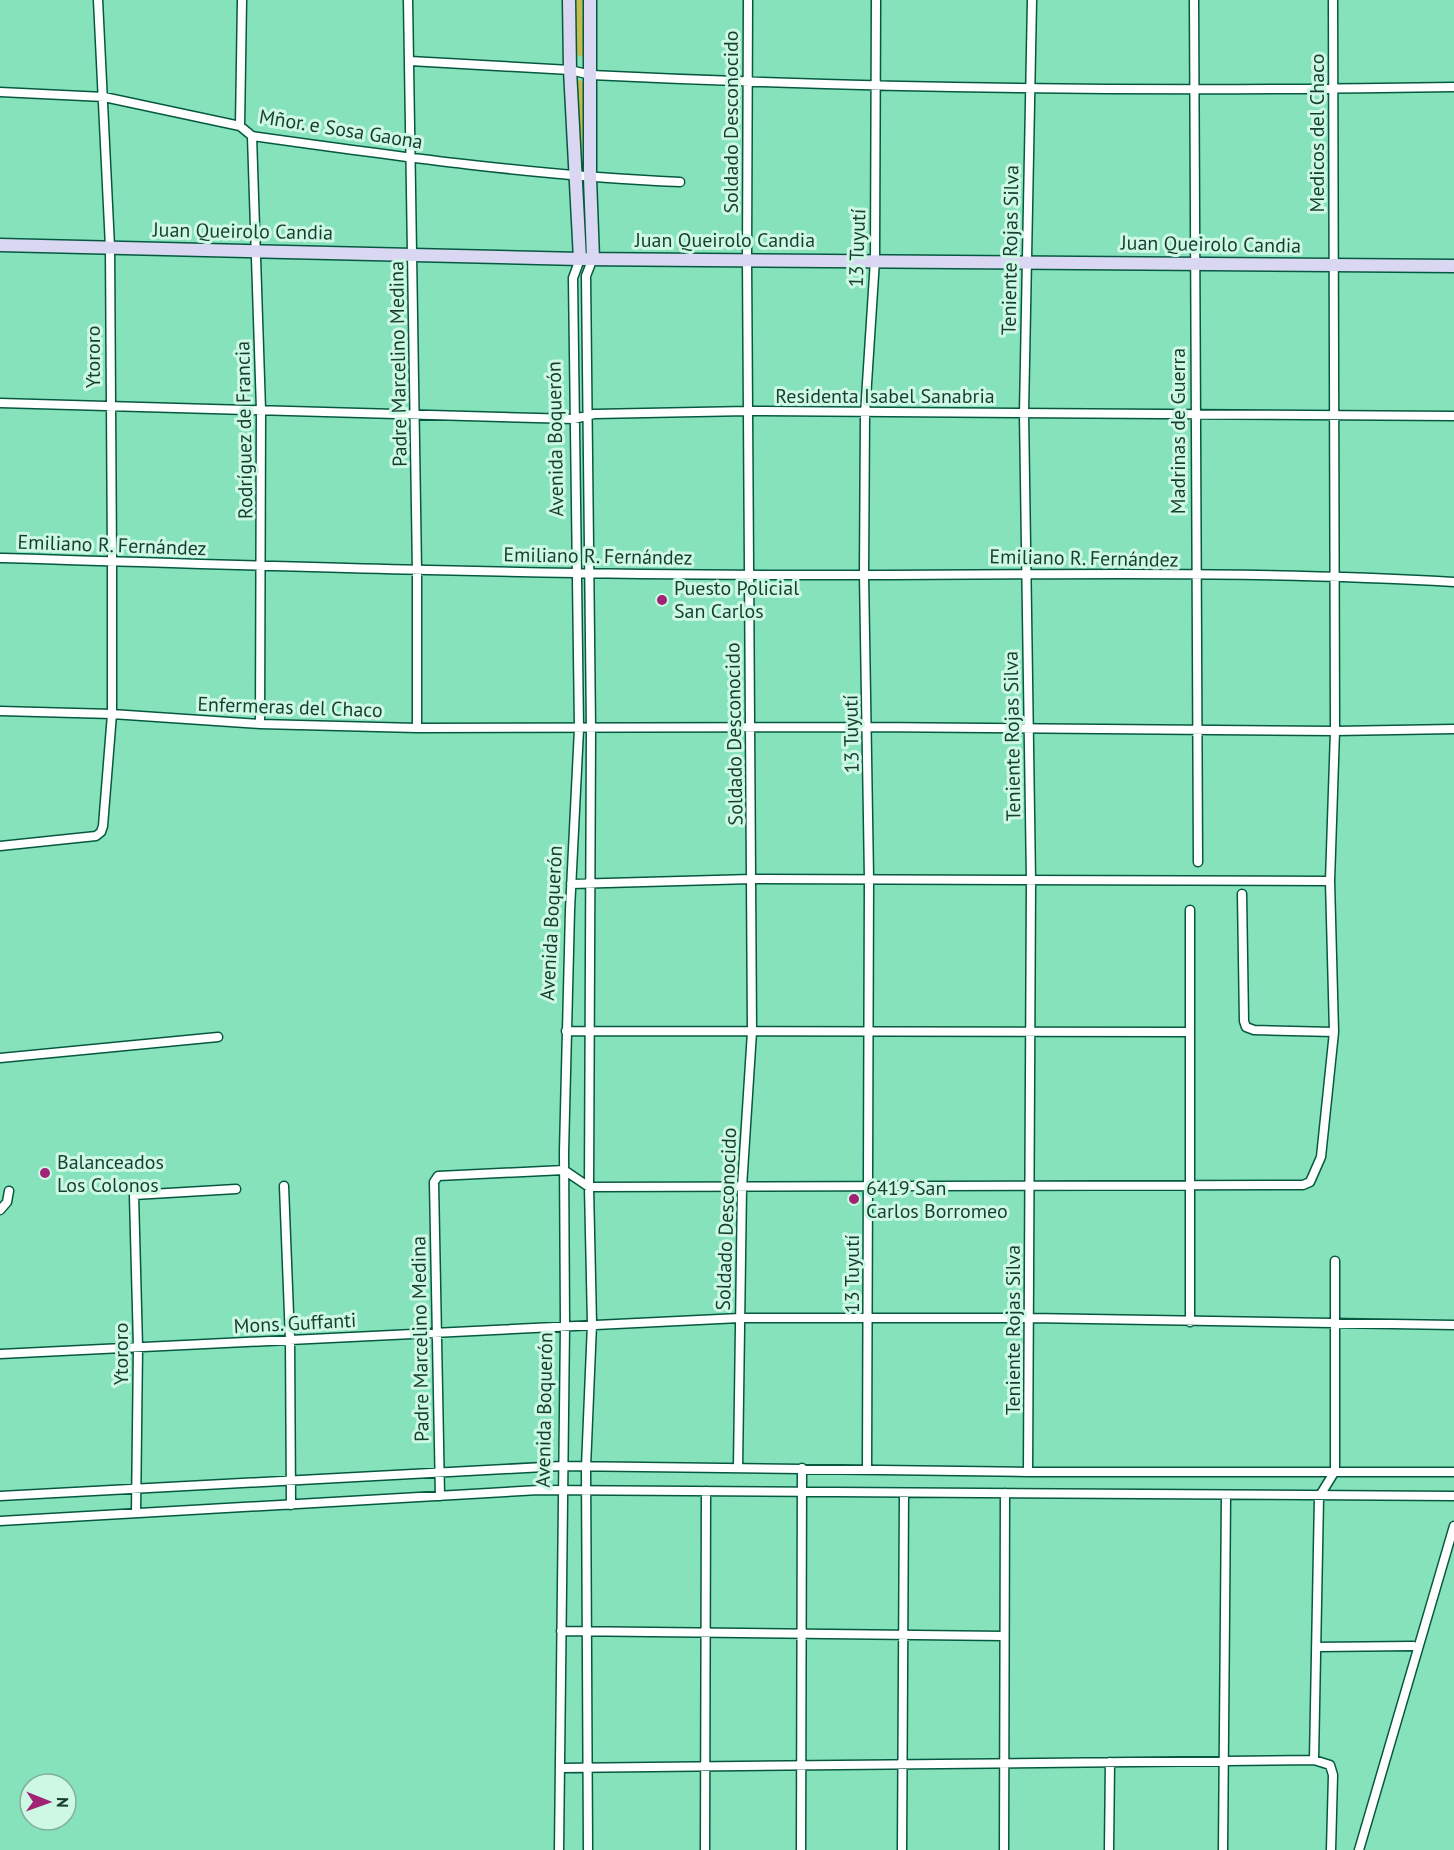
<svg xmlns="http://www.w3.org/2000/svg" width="1454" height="1850" font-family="'PT Sans',sans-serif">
<rect width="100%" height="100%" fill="#85e2bb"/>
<!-- green -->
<path fill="#c2bb4e" d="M574,0H585V54L581,57L574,53Z
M578,79L585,83L581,173L575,80Z"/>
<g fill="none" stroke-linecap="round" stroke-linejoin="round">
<!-- street casing -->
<g stroke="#065940" stroke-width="11">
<path id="street" d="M408,0L417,571V728
M1194,0L1198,862
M410,61L570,70L591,75C879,89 1166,92 1454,87
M0,92L104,97L240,126L252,136C395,156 537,176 680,182
M240,126L242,0
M252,136L261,410L260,724
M0,403L574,419L594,414L748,411L1454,416
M0,558C261,566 521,574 782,575C1006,576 1230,569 1454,582
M0,711L112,714L260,724L417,728L868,727L1335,731L1333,0
M0,846L96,836L101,832L103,826L112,714V561L110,247L98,0
M571,884L752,879L1330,881
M1242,894L1244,1021L1246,1027L1254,1030L1334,1032
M1190,910V1322
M566,1031L1190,1032
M0,1058L218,1037
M284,1186L290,1340L291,1505
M0,1210L7,1202L9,1191
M0,1354L740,1318H1030L1454,1325
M738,1468L742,1187L752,1032L747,259L748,0
M867,1468L869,878L864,575L865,414L875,260L876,0
M1028,1472L1031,881L1024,413L1032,0
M0,1496L562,1466L1028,1472H1454
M440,1496L434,1182L438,1176L564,1170L589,1187L1303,1185L1310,1182L1321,1157L1334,1032L1330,881L1335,731L1454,729
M136,1513L138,1347L134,1195L236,1189
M0,1521L539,1490L1454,1496
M561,1631L1004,1636
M1316,1647L1413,1646
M1314,1760L1319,1497L1335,1471V1261
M560,1768L1314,1760L1330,1765L1333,1775L1331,1850
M559,1850L565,1325L564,1152L570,910L579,729L573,278L580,259
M588,1850L586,1467L592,1324L589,1187L591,729L586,276L593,258
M705,1850L706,1491
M801,1850L802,1468
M902,1850L904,1493
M1004,1850L1005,1493
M1109,1850L1110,1762
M1223,1850L1226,1495
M1359,1850L1454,1526"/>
</g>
<!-- secondary casing -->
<g stroke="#065940" stroke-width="15">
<path id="secondary" d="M569,0L570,70L580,259
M590,0V178L593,258
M0,245L580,259L1454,266"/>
</g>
<!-- street -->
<use href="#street" stroke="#fff" stroke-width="8"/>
<!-- secondary -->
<use href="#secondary" stroke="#d9d7f1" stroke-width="12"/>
</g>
<!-- markers -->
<g fill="#a12376" stroke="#cdf8e4" stroke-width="2">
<circle cx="662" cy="600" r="6"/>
<circle cx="45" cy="1173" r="6"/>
<circle cx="854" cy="1199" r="6"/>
</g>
<g text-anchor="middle" stroke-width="6" stroke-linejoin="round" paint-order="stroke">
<!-- street labels -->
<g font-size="20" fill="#163e2f" stroke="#cdf8e4">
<text transform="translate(731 122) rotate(-90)" y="7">Soldado Desconocido</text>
<text transform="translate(341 129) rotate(9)" y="7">Mñor. e Sosa Gaona</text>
<text transform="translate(1317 133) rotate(-90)" y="7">Medicos del Chaco</text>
<text transform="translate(243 231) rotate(1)" y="7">Juan Queirolo Candia</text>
<text x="725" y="247">Juan Queirolo Candia</text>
<text transform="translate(1211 244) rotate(1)" y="7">Juan Queirolo Candia</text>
<text transform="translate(857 248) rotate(-88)" y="7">13 Tuyutí</text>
<text transform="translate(1010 250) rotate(-89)" y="7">Teniente Rojas Silva</text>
<text transform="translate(93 357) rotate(-90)" y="7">Ytororo</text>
<text transform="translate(398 364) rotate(-91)" y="7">Padre Marcelino Medina</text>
<text x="885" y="403">Residenta Isabel Sanabria</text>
<text transform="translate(244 430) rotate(-91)" y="7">Rodríguez de Francia</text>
<text transform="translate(1178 431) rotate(-90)" y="7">Madrinas de Guerra</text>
<text transform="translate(555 439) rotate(-91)" y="7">Avenida Boquerón</text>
<text transform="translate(112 545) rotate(2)" y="7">Emiliano R. Fernández</text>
<text transform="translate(598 556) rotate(1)" y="7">Emiliano R. Fernández</text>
<text transform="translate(1084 558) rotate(1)" y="7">Emiliano R. Fernández</text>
<text transform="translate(290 707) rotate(2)" y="7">Enfermeras del Chaco</text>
<text transform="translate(734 734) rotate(-91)" y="7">Soldado Desconocido</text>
<text transform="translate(851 734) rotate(-91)" y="7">13 Tuyutí</text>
<text transform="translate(1012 736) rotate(-91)" y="7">Teniente Rojas Silva</text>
<text transform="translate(551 923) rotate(-87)" y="7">Avenida Boquerón</text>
<text transform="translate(726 1219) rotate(-88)" y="7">Soldado Desconocido</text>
<text transform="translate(852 1274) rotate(-90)" y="7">13 Tuyutí</text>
<text transform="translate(295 1323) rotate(-3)" y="7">Mons. Guffanti</text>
<text transform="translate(1013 1330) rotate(-90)" y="7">Teniente Rojas Silva</text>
<text transform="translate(420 1339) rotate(-91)" y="7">Padre Marcelino Medina</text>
<text transform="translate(121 1354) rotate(-90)" y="7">Ytororo</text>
<text transform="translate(544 1410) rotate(-89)" y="7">Avenida Boquerón</text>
</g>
<!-- poi labels -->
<g font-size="20" fill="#163e2f" stroke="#cdf8e4" text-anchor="start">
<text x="674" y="595">Puesto Policial<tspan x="674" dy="23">San Carlos</tspan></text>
<text x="57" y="1169">Balanceados<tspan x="57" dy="23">Los Colonos</tspan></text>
<text x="866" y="1195">6419 San<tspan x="866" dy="23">Carlos Borromeo</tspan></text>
</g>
</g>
<!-- north arrow -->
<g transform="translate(48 1802) rotate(91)"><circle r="28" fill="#cdf8e4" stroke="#84ae9c" stroke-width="1.5"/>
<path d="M0-4.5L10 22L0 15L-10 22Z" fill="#a12376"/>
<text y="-9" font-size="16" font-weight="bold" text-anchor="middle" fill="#163e2f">N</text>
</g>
</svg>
